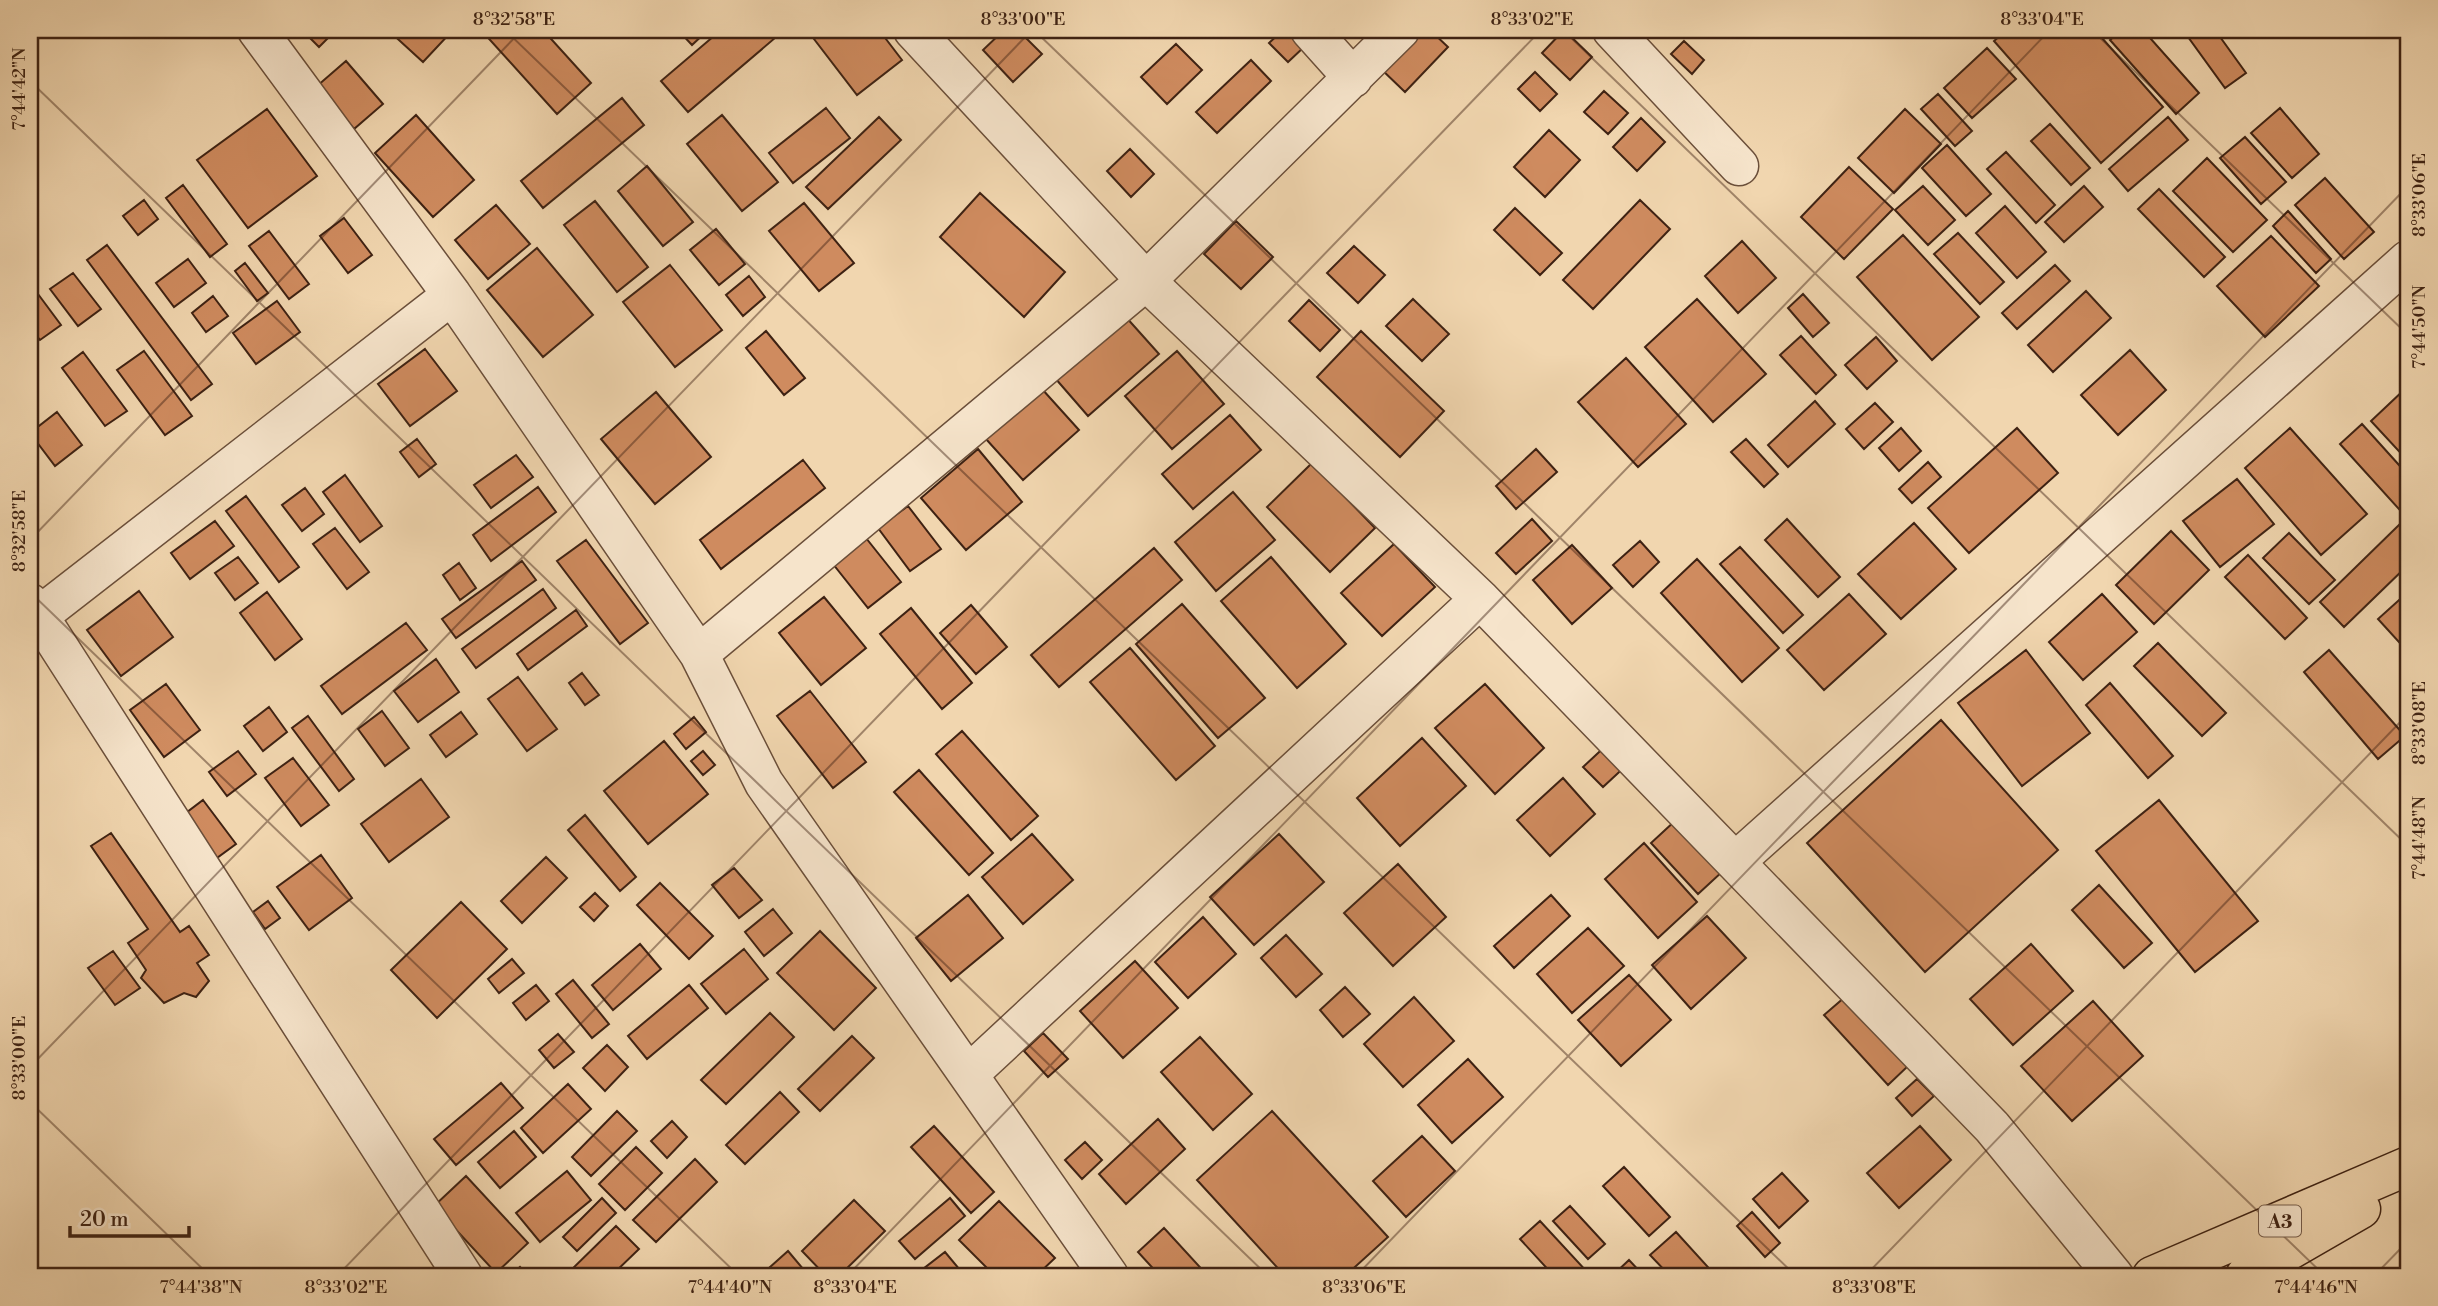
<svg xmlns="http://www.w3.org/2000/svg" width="2438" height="1306" font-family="'Libre Bodoni',serif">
<rect width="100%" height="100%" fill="#f1d6af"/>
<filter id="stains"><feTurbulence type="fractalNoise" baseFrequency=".00286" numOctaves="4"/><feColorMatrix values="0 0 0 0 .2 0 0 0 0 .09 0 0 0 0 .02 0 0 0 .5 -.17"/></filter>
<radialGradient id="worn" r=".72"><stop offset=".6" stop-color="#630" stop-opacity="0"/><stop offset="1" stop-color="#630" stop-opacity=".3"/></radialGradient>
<!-- building -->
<path fill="#cf8b5f" stroke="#3e2213" stroke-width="2" d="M302,30H336L319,47Z
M388,30H453L423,62Z
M481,30H543L591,83L557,114Z
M678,30H708L692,45Z
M721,30L782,32L688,112L661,81Z
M827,30H879L902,60L857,95L814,39Z
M1004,30H1018L1042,54L1013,82L983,50Z
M1283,30H1288L1304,47L1288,62L1269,43Z
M1415,30H1430L1448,47L1405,92L1379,67Z
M1564,30L1592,57L1570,80L1542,53Z
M2007,30H2095L2163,107L2101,163L1994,41Z
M2122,30H2143L2199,93L2176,114L2110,40Z
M2183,30H2215L2246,73L2225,88Z
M1684,41L1704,60L1692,74L1671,54Z
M1176,44L1202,70L1167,104L1141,77Z
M1987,48L2016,79L1972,118L1944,88Z
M1251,60L1271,81L1217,133L1196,112Z
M346,61L383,104L354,129L317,86Z
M1535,72L1557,94L1540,111L1518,89Z
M1604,91L1628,113L1608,134L1584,112Z
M1938,94L1972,131L1955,146L1921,109Z
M622,98L644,125L543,208L521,181Z
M826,108L850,138L793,183L769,153Z
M2280,108L2319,154L2292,178L2251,133Z
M267,109L317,176L248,228L197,160Z
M1905,109L1941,144L1894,193L1858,158Z
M416,115L474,180L433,217L375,153Z
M722,115L778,182L742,211L687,144Z
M879,117L901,140L828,209L806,187Z
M2168,117L2188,140L2128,191L2109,169Z
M1641,118L1665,142L1637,171L1613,147Z
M2050,124L2090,168L2071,185L2031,141Z
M1549,130L1580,160L1545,197L1514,167Z
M2245,137L2286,182L2261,204L2220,158Z
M1947,145L1991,194L1966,216L1922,168Z
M1130,149L1154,174L1131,197L1107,171Z
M2006,152L2055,205L2036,223L1987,169Z
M2207,158L2267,220L2233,252L2173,191Z
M647,166L693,222L663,246L618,191Z
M1849,167L1893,209L1844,259L1801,217Z
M2325,178L2374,232L2344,259L2295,205Z
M183,185L227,244L210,257L166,198Z
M1923,186L1955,220L1928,245L1895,210Z
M2084,186L2103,207L2064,242L2045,222Z
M2159,189L2225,257L2204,277L2138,209Z
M980,193L1065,272L1024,317L940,237Z
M144,200L158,219L138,235L123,216Z
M1640,200L1670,229L1593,309L1563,280Z
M595,201L648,267L617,292L564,225Z
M804,203L854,263L819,291L769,231Z
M496,205L530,244L488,279L455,240Z
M2005,206L2046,252L2017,278L1976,233Z
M1515,208L1562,253L1540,275L1494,230Z
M2288,211L2331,259L2316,273L2273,226Z
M344,218L372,255L348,273L320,236Z
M1236,221L1273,257L1241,289L1204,254Z
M716,229L745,264L719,285L690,250Z
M269,231L309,284L289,299L249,246Z
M1958,233L2004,282L1980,304L1934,254Z
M1903,235L1979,317L1932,360L1857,277Z
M2271,236L2319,286L2265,337L2217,286Z
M1742,241L1776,278L1738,313L1705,276Z
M107,245L212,384L191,400L87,260Z
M1354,246L1385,275L1358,303L1327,273Z
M537,248L593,315L543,357L487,290Z
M188,259L206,283L174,307L156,283Z
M245,263L268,293L257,301L235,271Z
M670,265L722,330L675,367L623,302Z
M2055,265L2070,281L2017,329L2002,313Z
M73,273L101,309L78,326L50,289Z
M749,276L765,297L743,316L726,295Z
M2086,291L2111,318L2053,372L2028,345Z
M38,294L61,325L40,340L30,327V301Z
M1803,294L1829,323L1813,337L1788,308Z
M213,296L228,316L206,332L192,313Z
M1413,299L1449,334L1422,361L1386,326Z
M1697,299L1766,374L1713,422L1645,347Z
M1309,300L1340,330L1320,351L1289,321Z
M277,301L300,332L256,364L233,333Z
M1125,316L1159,354L1088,416L1055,378Z
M766,331L805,378L784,395L746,348Z
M1361,331L1444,411L1400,457L1317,377Z
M1801,336L1836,375L1816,394L1780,355Z
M1876,337L1897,361L1867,389L1845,365Z
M425,349L457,391L410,426L378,384Z
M2130,350L2166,390L2118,435L2081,395Z
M144,351L192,416L165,435L117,370Z
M1177,351L1224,404L1172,449L1125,396Z
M83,352L127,411L105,426L62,368Z
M1626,358L1686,424L1638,467L1578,402Z
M1042,389L1079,430L1023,480L986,439Z
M2405,389L2408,392V461L2371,421Z
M656,392L711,457L655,504L601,439Z
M1815,401L1835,424L1788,467L1768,445Z
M1875,403L1893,422L1864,449L1846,429Z
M57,412L82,445L55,466L30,433Z
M1230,415L1261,450L1193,509L1162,474Z
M2362,424L2408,475V519L2340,444Z
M1901,428L1921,451L1899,471L1879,448Z
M2017,428L2058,473L1969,553L1928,508Z
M2290,428L2367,514L2321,555L2245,468Z
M417,439L436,464L419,477L400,452Z
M1746,439L1778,474L1764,487L1731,452Z
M978,449L1022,502L966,550L921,498Z
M1536,449L1557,472L1516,509L1496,486Z
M516,455L533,477L491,508L474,485Z
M803,460L825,488L721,569L700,540Z
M1928,462L1941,477L1912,503L1899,489Z
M1312,463L1375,528L1330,572L1267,507Z
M345,475L382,526L360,542L323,492Z
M2237,479L2274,524L2220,567L2183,521Z
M538,487L556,512L491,561L473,535Z
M305,488L324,514L302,531L282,505Z
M1233,492L1275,540L1216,591L1175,542Z
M246,496L299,567L279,582L226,511Z
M908,506L941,549L910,571L878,528Z
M1532,519L1552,541L1516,574L1496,553Z
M1787,519L1840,577L1818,597L1765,540Z
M215,521L234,546L190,579L171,553Z
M1914,523L1956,569L1901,619L1858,574Z
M2401,523L2408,531V565L2344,627L2320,602Z
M335,528L369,572L347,589L313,544Z
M2171,531L2209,570L2154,624L2116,585Z
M2289,533L2335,580L2309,604L2263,558Z
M866,538L901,582L868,608L833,564Z
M586,540L648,623L620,644L557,561Z
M1640,541L1659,562L1633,587L1613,565Z
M1394,544L1435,587L1382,636L1341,593Z
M1572,545L1612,588L1572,624L1533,580Z
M1740,547L1803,615L1783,633L1720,564Z
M1154,548L1182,580L1059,687L1031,655Z
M2248,555L2307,618L2285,639L2225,577Z
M238,557L258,583L235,600L215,573Z
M1271,557L1346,644L1297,688L1221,601Z
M1697,559L1779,648L1742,682L1661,593Z
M522,561L536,580L456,638L442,619Z
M459,563L476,588L460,600L443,575Z
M543,589L556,608L476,668L462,649Z
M139,591L173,637L121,676L87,630Z
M267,592L302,639L275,660L240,613Z
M2408,592V652L2378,619Z
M1849,594L1886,634L1824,690L1787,650Z
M2102,594L2137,632L2083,680L2049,642Z
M824,597L866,648L821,685L779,633Z
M1182,604L1265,698L1218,738L1136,644Z
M971,605L1007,647L976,674L940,633Z
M911,608L972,683L942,709L880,634Z
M576,610L587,626L528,670L517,654Z
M406,623L427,650L342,714L321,686Z
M2158,643L2226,713L2202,736L2134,666Z
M1130,648L1215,746L1176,780L1090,682Z
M2026,650L2090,733L2022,786L1958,703Z
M2329,650L2405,736L2378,759L2304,672Z
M436,659L459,692L418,722L394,691Z
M582,673L599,695L585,705L569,683Z
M518,677L557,729L527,751L488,699Z
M2110,683L2173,756L2148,778L2086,705Z
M166,684L200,730L164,757L130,710Z
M1485,684L1544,748L1495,794L1435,728Z
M810,691L866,762L833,788L777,716Z
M269,707L287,732L263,751L244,726Z
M382,711L409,748L385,766L358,729Z
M461,712L477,734L446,757L430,735Z
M308,716L354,779L339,791L292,728Z
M694,717L706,732L686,749L674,734Z
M1941,720L2058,850L1925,972L1807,843Z
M962,731L1038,816L1011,840L936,754Z
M1422,738L1466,786L1400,846L1357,798Z
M664,741L708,794L648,844L604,791Z
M1611,741L1630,762L1603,787L1583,767Z
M238,751L256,774L227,796L209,772Z
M703,751L715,765L703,775L691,761Z
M293,758L329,805L301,826L265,778Z
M919,770L993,853L969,875L894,792Z
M1563,778L1595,814L1550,856L1517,820Z
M421,779L449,817L389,862L361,824Z
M203,800L236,844L210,863L178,819Z
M2159,800L2258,921L2195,972L2096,851Z
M585,815L636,877L620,891L568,830Z
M1676,820L1723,871L1698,894L1651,843Z
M111,833L180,932L189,926L209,955L197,963L209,981L196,997L184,993L164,1003L141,978L146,970L128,943L148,929L91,846Z
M1032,834L1073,880L1023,924L982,877Z
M1279,834L1324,882L1254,945L1210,897Z
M1644,843L1697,902L1658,938L1605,879Z
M321,855L352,898L309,930L277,887Z
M546,857L567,878L522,923L501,901Z
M1398,864L1446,917L1393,966L1344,913Z
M734,868L762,900L739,918L712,885Z
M660,883L713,936L689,959L637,905Z
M2099,885L2152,943L2124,968L2072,910Z
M595,893L608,906L594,921L580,907Z
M968,895L1003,938L951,981L916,938Z
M1551,895L1570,916L1514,968L1494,946Z
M268,901L280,918L265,929L253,912Z
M461,902L507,949L437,1018L391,970Z
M773,909L792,933L764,956L745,932Z
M1707,916L1746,958L1691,1009L1652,965Z
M1203,917L1236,954L1188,998L1155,962Z
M1588,928L1624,966L1572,1013L1537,974Z
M820,931L876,988L834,1030L777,973Z
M1286,935L1322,974L1296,997L1261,958Z
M640,944L661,969L613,1010L592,985Z
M2031,944L2073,991L2013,1045L1970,999Z
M744,949L768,979L726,1014L701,984Z
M113,951L140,988L115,1005L88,968Z
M512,959L524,973L499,993L488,979Z
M1135,961L1178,1008L1123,1058L1080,1011Z
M1629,975L1671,1020L1621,1066L1578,1020Z
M573,980L609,1024L592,1038L556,994Z
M536,985L549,1001L526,1020L513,1003Z
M689,985L708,1008L647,1059L628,1036Z
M1345,987L1370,1014L1343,1037L1320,1010Z
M1414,997L1454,1041L1403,1087L1364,1044Z
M1845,997L1908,1066L1888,1085L1824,1015Z
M2093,1001L2143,1056L2072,1121L2021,1066Z
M770,1013L794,1037L726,1104L701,1080Z
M1043,1033L1068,1059L1048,1077L1024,1051Z
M558,1034L574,1052L554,1068L539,1050Z
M852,1036L874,1058L820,1111L798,1089Z
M1200,1037L1252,1094L1213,1130L1161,1072Z
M607,1045L628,1067L605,1091L583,1068Z
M1468,1059L1503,1097L1452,1143L1418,1105Z
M1917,1079L1934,1096L1912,1116L1896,1098Z
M501,1083L523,1108L456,1165L434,1139Z
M568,1084L591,1109L543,1153L521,1128Z
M780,1092L799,1112L745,1164L726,1145Z
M617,1111L637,1131L591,1176L572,1157Z
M1272,1111L1388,1237L1345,1276H1285L1197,1180Z
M1158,1119L1185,1149L1126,1204L1099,1174Z
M672,1121L687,1137L667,1158L651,1141Z
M934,1126L994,1192L971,1213L911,1147Z
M1920,1126L1951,1160L1899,1208L1867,1173Z
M514,1131L536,1157L500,1188L478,1162Z
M1422,1136L1455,1171L1406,1217L1373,1181Z
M1085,1142L1102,1160L1082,1179L1065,1160Z
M636,1147L662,1173L625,1210L599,1184Z
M695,1159L717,1182L656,1242L633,1220Z
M1624,1167L1670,1217L1649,1236L1603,1186Z
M567,1171L591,1200L540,1242L516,1213Z
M1782,1173L1808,1201L1779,1228L1753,1199Z
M466,1176L528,1243L496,1273L434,1206Z
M602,1198L616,1213L577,1251L563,1237Z
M950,1198L965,1216L915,1259L899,1241Z
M854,1200L885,1231L839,1276H826L802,1251Z
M999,1201L1055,1258L1036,1276H995L959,1240Z
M1570,1206L1605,1244L1588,1259L1553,1221Z
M1752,1212L1780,1243L1765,1257L1737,1226Z
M1540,1221L1589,1274L1587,1276H1554L1520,1239Z
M616,1226L639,1249L611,1276H565Z
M1164,1228L1208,1276H1160L1138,1252Z
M1676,1232L1716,1276H1670L1650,1255Z
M788,1251L809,1276H760Z
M945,1252L965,1276H929L923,1269Z
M1629,1260L1644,1276H1612Z
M520,1267L529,1276H510Z"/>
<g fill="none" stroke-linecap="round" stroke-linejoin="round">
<!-- minor casing -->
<g stroke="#6b4f3a" stroke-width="41">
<path id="minor" d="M257,30L452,295L699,654L764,783L1109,1276
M913,30L1146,281L1480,599L1992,1127L2114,1276
M1310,30L1353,78
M1612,30L1739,166
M30,603L39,616L452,295
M39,616L463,1276
M699,654L1146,281L1400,30
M1735,862L2408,260
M969,1074L1480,599"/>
</g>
<!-- trunk casing -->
<g stroke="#3e2213" stroke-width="41">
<path id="trunk" d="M2152,1276L2408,1166
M2245,1276L2361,1209"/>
</g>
<!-- minor -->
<use href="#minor" stroke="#f6e4cb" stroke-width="38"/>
<!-- trunk -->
<use href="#trunk" stroke="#f1d6af" stroke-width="38"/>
</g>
<!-- ticks -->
<path fill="none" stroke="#3e2213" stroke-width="2" stroke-opacity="0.45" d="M505,30L1796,1276M1034,30L2325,1276M1563,30L2408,846M2092,30L2408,335M30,81L1268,1276M30,540L522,30M30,592L739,1276M30,1067L1032,30M30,1102L210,1276M337,1276L1541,30M847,1276L2050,30M1356,1276L2408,186M1865,1276L2408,714M2374,1276L2408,1241"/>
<g text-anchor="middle" stroke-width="7" stroke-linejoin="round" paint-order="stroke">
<!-- shield labels -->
<rect fill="#f6e4cb" stroke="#755c4a" stroke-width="2" x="2259" y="1205.5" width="42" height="31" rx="5"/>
<g font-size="19" font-weight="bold" fill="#3e2213">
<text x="2280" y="1228">A3</text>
</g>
</g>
<!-- margin -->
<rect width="2438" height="1306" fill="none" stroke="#f1d6af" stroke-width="77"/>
<!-- scale -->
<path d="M70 1226v10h119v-10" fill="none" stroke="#3e2213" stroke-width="3.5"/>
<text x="80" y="1226" font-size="21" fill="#3e2213" stroke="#f6e4cb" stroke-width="5" paint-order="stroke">20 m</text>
<rect x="38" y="38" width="2362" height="1230" fill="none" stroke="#3e2213" stroke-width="2.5"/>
<g font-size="18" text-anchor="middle" fill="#3e2213">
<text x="514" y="25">8°32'58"E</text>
<text x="1023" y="25">8°33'00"E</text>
<text x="1532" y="25">8°33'02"E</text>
<text x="2042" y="25">8°33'04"E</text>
<text transform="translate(19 89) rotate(-90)" y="6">7°44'42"N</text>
<text transform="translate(2419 195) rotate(-90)" y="6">8°33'06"E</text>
<text transform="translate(2419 327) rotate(-90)" y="6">7°44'50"N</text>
<text transform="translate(19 531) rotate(-90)" y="6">8°32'58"E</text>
<text transform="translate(2419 723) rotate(-90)" y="6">8°33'08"E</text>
<text transform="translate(2419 838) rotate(-90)" y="6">7°44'48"N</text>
<text transform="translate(19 1058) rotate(-90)" y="6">8°33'00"E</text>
<text x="201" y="1293">7°44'38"N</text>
<text x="346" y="1293">8°33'02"E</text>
<text x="730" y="1293">7°44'40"N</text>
<text x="855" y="1293">8°33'04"E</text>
<text x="1364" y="1293">8°33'06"E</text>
<text x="1874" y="1293">8°33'08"E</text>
<text x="2316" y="1293">7°44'46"N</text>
</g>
<rect width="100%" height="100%" filter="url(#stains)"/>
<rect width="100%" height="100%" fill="url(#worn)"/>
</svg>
